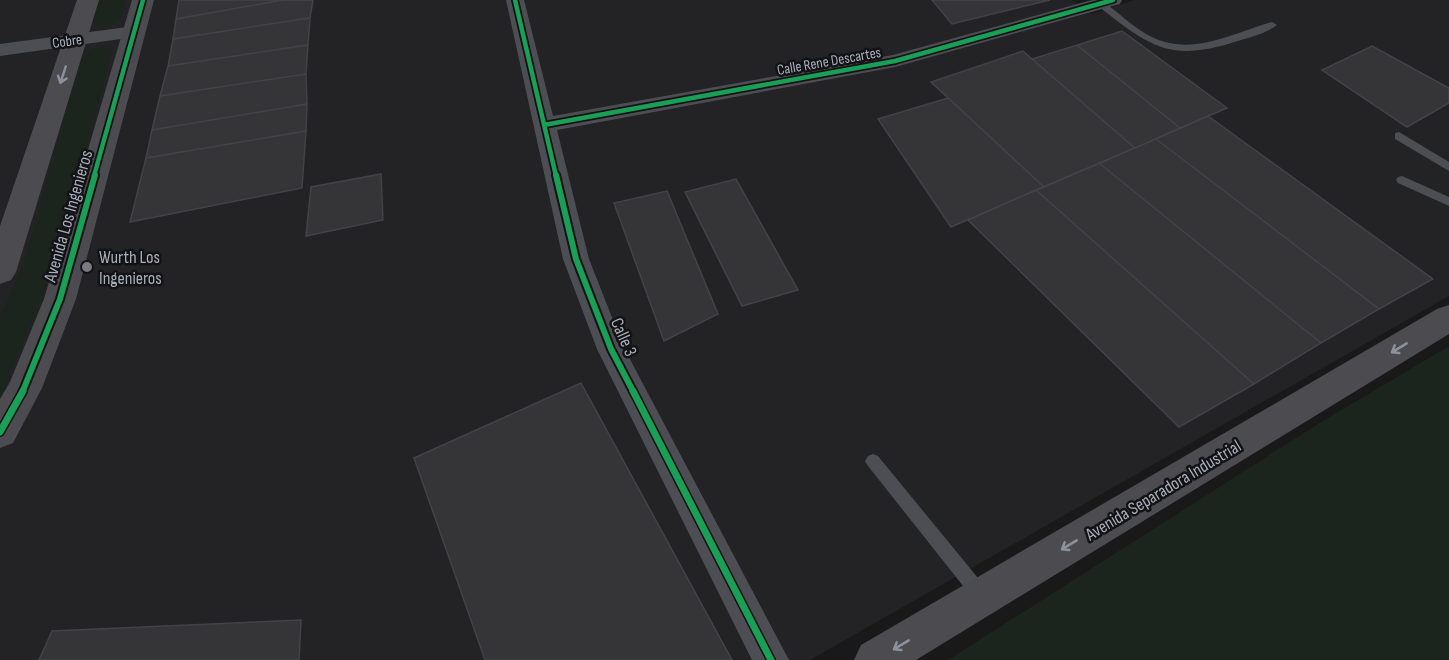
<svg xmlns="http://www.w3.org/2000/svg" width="1449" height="660" font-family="'Sofia Sans Condensed',sans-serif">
<rect width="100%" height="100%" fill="#19191a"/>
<!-- built -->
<path fill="#232326" d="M0,0H1072L1092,14L1134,0H1449V296L810,660H0Z"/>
<!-- green -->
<path fill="#1c241e" d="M100,0H126L121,19L111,24L98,26L93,22Z
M106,46L113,49L58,259L0,399V317L23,266L81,55L92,49Z
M1449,346V660H948L1318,424Z"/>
<!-- building -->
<path fill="#353538" stroke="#424346" stroke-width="1.5" d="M179,0H283L176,19Z
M283,0H313L310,18L173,39L176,19Z
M932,0H1050L952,24Z
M310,18L308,45L168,66L173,39Z
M1122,31L1227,108L1180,128L1077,45Z
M308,45L306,74L160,96L168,66Z
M1077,45L1180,128L1135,148L1032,59Z
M1372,46L1449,88V103L1407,127L1322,70Z
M1023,51L1032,59L1135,148L1044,187L931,82Z
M306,74L307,104L152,130L160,96Z
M948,98L1044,187L951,227L878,119Z
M307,104L306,131L146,158L152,130Z
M1208,116L1433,279L1379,309L1156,139Z
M306,131L302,188L130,222L146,158Z
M1156,139L1379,309L1321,343L1099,163Z
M1099,163L1321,343L1254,384L1036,190Z
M381,174L383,220L306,236L311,187Z
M736,179L798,290L742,306L685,192Z
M1036,190L1254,384L1179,427L968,220Z
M667,191L718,314L664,341L614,203Z
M581,383L732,660H485L414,458Z
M301,620L299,660H39L52,631Z"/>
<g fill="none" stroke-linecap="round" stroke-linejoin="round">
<!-- lane -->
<path fill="#4d4e53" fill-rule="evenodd" d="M1098,2H1104C1120,14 1136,30 1154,38C1194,56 1233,33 1272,22L1277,25C1267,33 1250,37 1238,41C1170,63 1150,47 1098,6Z
M1399,132L1449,162V171L1395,139V133Z
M1402,176L1449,197V206L1398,183L1396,180L1398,177Z
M873,454L878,456L987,589L989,595L987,601L981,603L975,601L868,466L865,461L868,456Z"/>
<!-- street -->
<path fill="#4d4e53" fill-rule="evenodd" d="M506,0H524L553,116L893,55L1092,0H1122L1120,4L895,67L557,130L589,259L624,348L789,660H752L597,349L563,259Z
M135,26L142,28L145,32L142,36L0,56V44Z"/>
<!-- secondary -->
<path fill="#4c4c50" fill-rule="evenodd" d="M77,0H99L16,272L11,280L0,284V226Z
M132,0H154L76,299L42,388L13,443L0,448V399L10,382L44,299Z
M1449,305V334L916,660H854L861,645L1437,309Z"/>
<!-- cycleway-far2 casing -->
<g stroke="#131316" stroke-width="8">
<path id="cycleway-far2" d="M515,0L556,176
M544,125L895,61L1113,0
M94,176L143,0"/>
</g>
<!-- cycleway-far1 casing -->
<g stroke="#131316" stroke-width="10">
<path id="cycleway-far1" d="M556,175L576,259L611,349L634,393
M22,393L60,299L95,175"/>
</g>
<!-- cycleway casing -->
<g stroke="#131316" stroke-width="10">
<path id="cycleway" d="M633,391L771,660
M0,432L23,391"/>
</g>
<!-- cycleway-far2 -->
<use href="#cycleway-far2" stroke="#1a9f57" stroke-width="4.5"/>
<!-- cycleway-far1 -->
<use href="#cycleway-far1" stroke="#1a9f57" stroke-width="6"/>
<!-- cycleway -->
<use href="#cycleway" stroke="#1a9f57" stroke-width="7"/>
</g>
<!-- one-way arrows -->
<defs><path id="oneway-shaft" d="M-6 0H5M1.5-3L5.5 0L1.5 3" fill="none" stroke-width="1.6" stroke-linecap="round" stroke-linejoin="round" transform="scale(1.5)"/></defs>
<g stroke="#8d919b">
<use href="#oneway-shaft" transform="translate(63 75) rotate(108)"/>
<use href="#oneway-shaft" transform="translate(1399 348) rotate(149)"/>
<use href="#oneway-shaft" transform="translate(1069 545) rotate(149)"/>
<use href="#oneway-shaft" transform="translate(901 645) rotate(149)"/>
</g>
<!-- markers -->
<circle fill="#777a83" stroke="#131316" stroke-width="2" cx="87" cy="267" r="6"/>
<g text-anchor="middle" stroke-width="5" stroke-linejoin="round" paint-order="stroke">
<!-- far-street labels -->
<g font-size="15" fill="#a9aebb" stroke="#131316">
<text transform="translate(67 41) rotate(-8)" y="5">Cobre</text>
<text transform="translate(829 61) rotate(-10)" y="5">Calle Rene Descartes</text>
</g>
<!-- street labels -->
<g font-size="18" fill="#a9aebb" stroke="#131316">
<text transform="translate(68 216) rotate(-74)" y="6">Avenida Los Ingenieros</text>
<text transform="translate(624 337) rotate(66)" y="6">Calle 3</text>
<text transform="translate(1163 490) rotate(-31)" y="6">Avenida Separadora Industrial</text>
</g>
<!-- poi labels -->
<g font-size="18" fill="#a9aebb" stroke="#131316" text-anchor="start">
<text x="99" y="263">Wurth Los<tspan x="99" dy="21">Ingenieros</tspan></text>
</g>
</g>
</svg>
